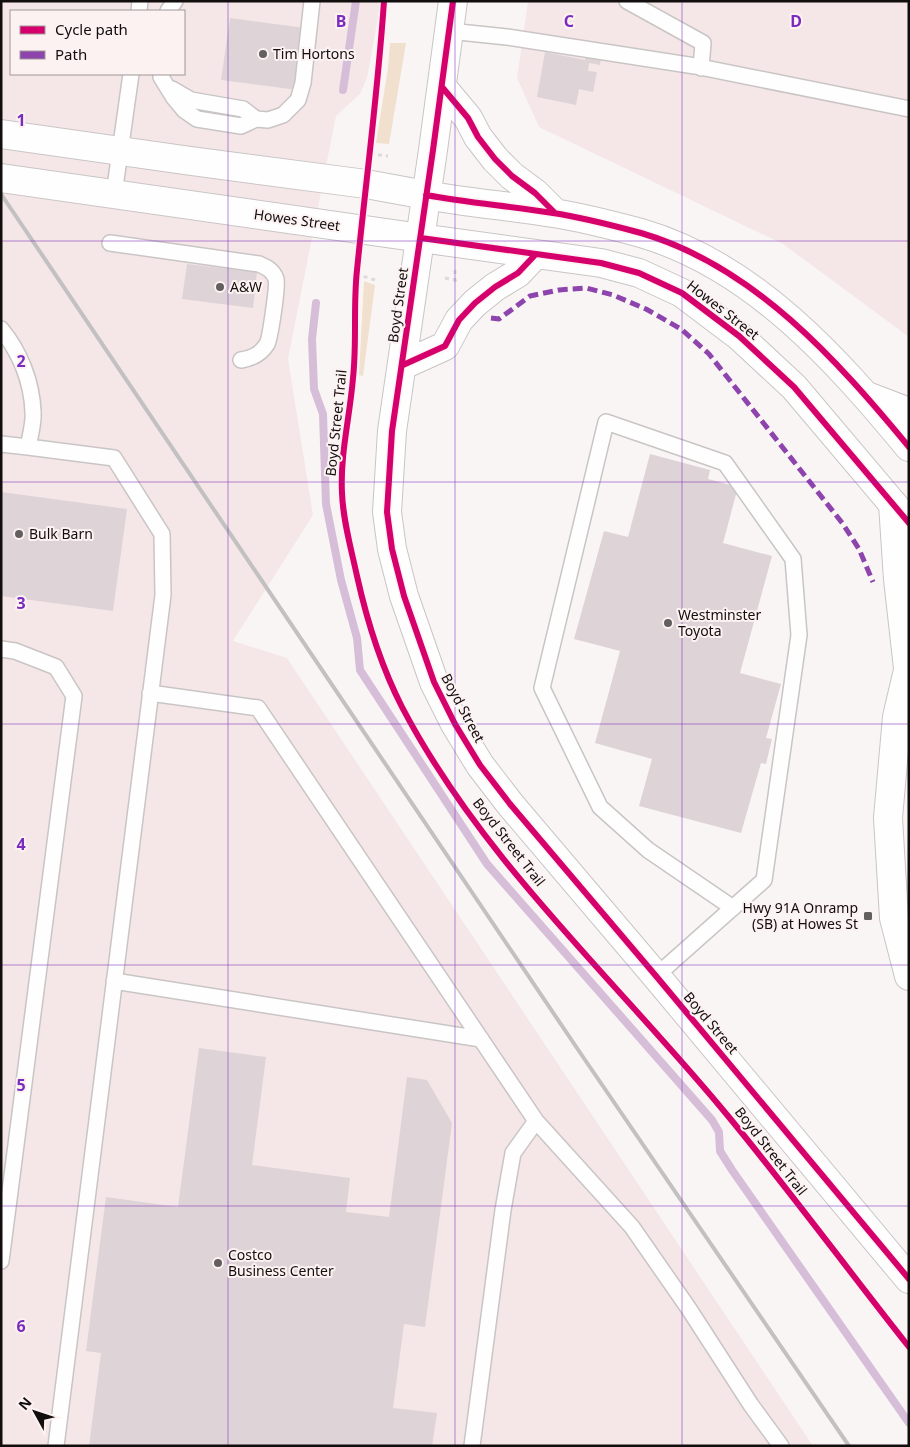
<svg xmlns="http://www.w3.org/2000/svg" width="910" height="1447" font-family="'Noto Sans',sans-serif">
<rect width="100%" height="100%" fill="#faf5f5"/>
<!-- built -->
<path fill="#f5e7e7" fill-rule="evenodd" d="M1,1H381L367,78L360,94L336,116L288,359L313,515L233,641L287,658L813,1446H1ZM11,11H184V74H11Z
M528,1H909V337L783,244L539,127L517,78Z"/>
<!-- green -->
<path fill="#f0e0cd" d="M390,43H406L389,144L376,143L388,68Z
M364,281L375,285L363,376L359,375Z"/>
<g fill="none" stroke-linecap="round" stroke-linejoin="round">
<!-- stream -->
<path stroke="#d6bed8" stroke-width="8" d="M343,90L356,1
M316,303L312,339L314,389L323,414L326,504L341,580L357,638L360,670L487,864L712,1120L719,1132L720,1151L732,1170L909,1423"/>
</g>
<!-- building -->
<path fill="#ded3d7" d="M230,18L305,28L297,90L221,80Z
M545,52L585,60V55L601,58L600,65L589,63L588,71L597,72L593,92L579,89L576,105L537,97Z
M187,264L257,272L253,308L182,299Z
M650,454L710,470L708,479L738,487L723,543L772,556L740,673L781,684L766,738L772,739L766,764L761,763L741,833L639,806L652,759L595,743L620,651L574,639L604,531L628,537Z
M1,492L127,509L113,611L1,596Z
M199,1048L266,1057L252,1165L350,1178L346,1212L389,1217L407,1077L427,1080L452,1123L425,1327L404,1324L393,1408L437,1413L432,1446H89L101,1353L86,1351L106,1197L178,1207Z"/>
<g fill="none" stroke-linecap="round" stroke-linejoin="round">
<!-- service casing -->
<g stroke="#cac5c5" stroke-width="18">
<path id="service" d="M627,1L703,43L701,68
M139,11L140,1
M168,11L175,1
M449,31L507,37L695,66L909,109
M162,74L161,77L174,98L184,110L197,119L241,126L256,119L268,120L283,115L298,100L303,83L312,1
M172,89L191,100L243,109L256,119
M114,194L131,74
M110,243L259,264C266,267 273,270 276,279C278,286 270,339 267,344C261,354 253,358 241,360
M1,329C20,352 32,382 33,412C34,423 30,436 28,447L1,444
M28,447L114,458L162,534L163,595L56,1446
M1,649L15,651L56,667L74,696L1,1261
M150,693L258,708L536,1121L632,1227L689,1309L751,1405L781,1446
M656,976L764,880L799,635L793,559L725,463L606,422L542,688L600,807L648,850L733,908
M114,981L481,1039
M472,1446L503,1210L513,1153L536,1121"/>
</g>
<!-- minor casing -->
<g stroke="#cac5c5" stroke-width="30">
<path id="minor" d="M1,134L191,161L366,184L426,195
M1,178L421,238"/>
</g>
<!-- secondary casing -->
<g stroke="#cac5c5" stroke-width="30">
<path id="secondary" d="M453,1L433,150L392,431L387,512L392,549L404,596L434,682L455,724L480,765L510,804L656,976L909,1279
M442,87L468,118L478,137L495,159L512,176L535,193L555,213
M426,195C468,203 511,206 553,213C580,217 615,226 641,233C754,266 837,360 909,447
M421,238L601,263L639,273L682,293L739,336L794,387L909,523
M403,365L445,346L459,320L475,303L495,287L518,273L535,255"/>
</g>
<!-- motorway casing -->
<g stroke="#cac5c5" stroke-width="30">
<path id="motorway" d="M867,396L909,412
M893,504L898,579L908,668
M909,666L897,717L888,818L894,918L909,976"/>
</g>
<!-- path -->
<path stroke="#dcdada" stroke-width="3" stroke-dasharray="4 4" stroke-linecap="butt" d="M370,154L388,156
M455,270V280L457,283
M356,274L375,280
M445,278L455,280"/>
<!-- service -->
<use href="#service" stroke="#fefefe" stroke-width="15"/>
<!-- minor -->
<use href="#minor" stroke="#fefefe" stroke-width="28"/>
<!-- secondary -->
<use href="#secondary" stroke="#fefefe" stroke-width="28"/>
<!-- motorway -->
<use href="#motorway" stroke="#fefefe" stroke-width="28"/>
<!-- rail -->
<path stroke="#c2c0c0" stroke-width="4" d="M1,194L581,1054L849,1446"/>
<!-- quiet -->
<path stroke="#8e44ad" stroke-width="5" stroke-dasharray="10 5" stroke-linecap="butt" d="M491,318L499,319L530,296L559,290L586,288L613,295L646,309L681,329L709,354L843,524L859,549L873,582"/>
<!-- cycleway casing -->
<g stroke="#fdf2f2" stroke-width="9">
<path id="cycleway" d="M384,1C378,91 366,180 357,270C353,306 357,342 353,378C350,416 340,454 342,493C343,521 351,548 357,576C367,621 381,666 402,707C483,862 618,982 728,1116C790,1191 848,1270 909,1347
M453,1L433,150L392,431L387,512L392,549L404,596L434,682L455,724L480,765L510,804L656,976L909,1279
M442,87L468,118L478,137L495,159L512,176L535,193L555,213
M426,195C468,203 511,206 553,213C580,217 615,226 641,233C754,266 837,360 909,447
M421,238L601,263L639,273L682,293L739,336L794,387L909,523
M403,365L445,346L459,320L475,303L495,287L518,273L535,255"/>
</g>
<!-- cycleway -->
<use href="#cycleway" stroke="#d6006c" stroke-width="6"/>
</g>
<!-- grid -->
<path fill="none" stroke="#7b2cbf" stroke-width="1" stroke-opacity="0.55" d="M228,1V1446M455,1V1446M682,1V1446M1,241H909M1,482H909M1,724H909M1,965H909M1,1206H909"/>
<!-- markers -->
<g fill="#645f5f" stroke="#fdf2f2" stroke-width="2">
<circle cx="263" cy="54" r="5"/>
<circle cx="220" cy="287" r="5"/>
<circle cx="19" cy="534" r="5"/>
<circle cx="668" cy="623" r="5"/>
<rect x="863" y="911" width="10" height="10" rx="2.5"/>
<circle cx="218" cy="1263" r="5"/>
</g>
<g text-anchor="middle" stroke-width="4" stroke-linejoin="round" paint-order="stroke">
<!-- poi labels -->
<g font-size="14" fill="#130e0e" stroke="#fdf2f2" text-anchor="start">
<text x="273" y="59">Tim Hortons</text>
<text x="230" y="292">A&amp;W</text>
<text x="29" y="539">Bulk Barn</text>
<text x="678" y="620">Westminster<tspan x="678" dy="16">Toyota</tspan></text>
<text x="858" y="913" text-anchor="end">Hwy 91A Onramp<tspan x="858" dy="16">(SB) at Howes St</tspan></text>
<text x="228" y="1260">Costco<tspan x="228" dy="16">Business Center</tspan></text>
</g>
<!-- street labels -->
<g font-size="14" fill="#130e0e" stroke="#fdf2f2">
<text transform="translate(297 220) rotate(8)" y="5">Howes Street</text>
<text transform="translate(398 305) rotate(-82)" y="5">Boyd Street</text>
<text transform="translate(723 310) rotate(38)" y="5">Howes Street</text>
<text transform="translate(336 423) rotate(-84)" y="5">Boyd Street Trail</text>
<text transform="translate(463 708) rotate(62)" y="5">Boyd Street</text>
<text transform="translate(509 842) rotate(52)" y="5">Boyd Street Trail</text>
<text transform="translate(711 1023) rotate(50)" y="5">Boyd Street</text>
<text transform="translate(771 1151) rotate(52)" y="5">Boyd Street Trail</text>
</g>
</g>
<g font-size="16" text-anchor="middle" font-weight="bold" fill="#7b2cbf" stroke="#fdf2f2" stroke-width="4" stroke-linejoin="round" paint-order="stroke">
<text x="341" y="27">B</text>
<text x="569" y="27">C</text>
<text x="796" y="27">D</text>
<text x="21" y="126">1</text>
<text x="21" y="367">2</text>
<text x="21" y="609">3</text>
<text x="21" y="850">4</text>
<text x="21" y="1091">5</text>
<text x="21" y="1332">6</text>
</g>
<!-- border -->
<rect width="910" height="1447" fill="none" stroke="#130e0e" stroke-width="5"/>
<!-- legend -->
<rect x="10" y="10" width="175" height="65" fill="#fdf2f2" stroke="#9f9797"/>
<rect x="20" y="26" width="25" height="8" fill="#d6006c" stroke="#9f9797"/>
<text x="55" y="35" font-size="15" fill="#130e0e">Cycle path</text>
<rect x="20" y="51" width="25" height="8" fill="#8e44ad" stroke="#9f9797"/>
<text x="55" y="60" font-size="15" fill="#130e0e">Path</text>
<!-- north arrow -->
<g transform="translate(35 1412) rotate(310)" stroke="#fdf2f2" stroke-width="4" paint-order="stroke">
<path d="M0-4L9 19L0 12L-9 19Z" fill="#130e0e"/>
<text y="-8" font-size="14" font-weight="bold" text-anchor="middle" fill="#130e0e">N</text>
</g>
</svg>
